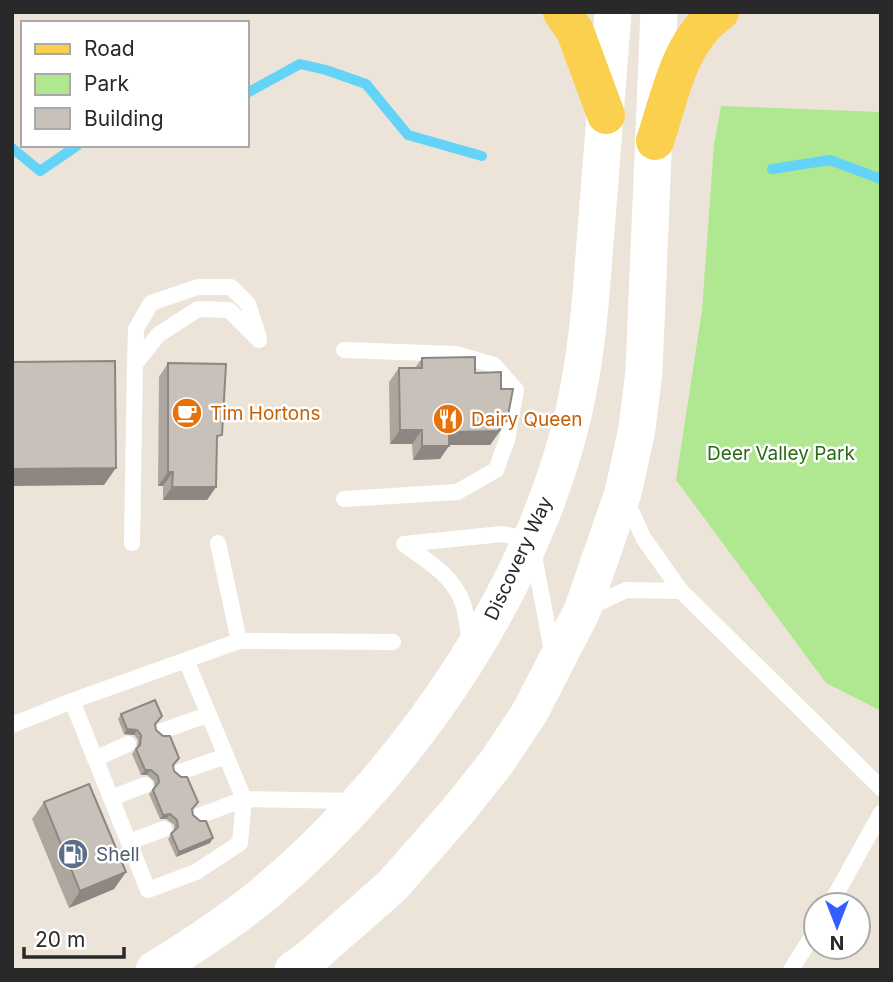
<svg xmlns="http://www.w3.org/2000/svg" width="893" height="982" font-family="Inter,sans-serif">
<rect width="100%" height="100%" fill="#ede4d9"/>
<!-- green -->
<path fill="#b0e891" d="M721,106L881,112V711L826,683L676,480L702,310L714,144Z"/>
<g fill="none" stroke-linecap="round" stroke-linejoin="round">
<!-- stream -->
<path stroke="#63d3f8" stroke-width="10" d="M247,93L300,64L326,70L366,84L408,135L482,156
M12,148L40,171L78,145
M772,169L830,160L881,179"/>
<!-- service -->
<path stroke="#fff" stroke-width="16" d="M135,364L136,329L151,303L198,287H231L248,304L259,338
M625,498L644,539L681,591L881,788
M344,499L457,492L496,470L507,440L516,390L494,365L456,354L344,350
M132,543L135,364L158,335L198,309L229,310L259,340
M404,544L502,534L531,540L553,656
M404,544C427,561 451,574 462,601C467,614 468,631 470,645
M586,609L626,590L681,591
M239,641L393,642
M72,701L148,890L196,872L240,843L244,799L186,660
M12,725L72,701L239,641L218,543
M162,731L207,715
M95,759L128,744
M180,772L226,756
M111,798L145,785
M199,816L244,799L354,801
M129,842L164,829
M830,905L881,813
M791,970L816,930"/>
<!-- tertiary -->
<path stroke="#fff" stroke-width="37" d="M154,970C193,946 230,922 265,893C412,770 547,572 580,381C589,332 592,281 596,231C602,158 608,85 613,12
M293,970L311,957L392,886L457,812L496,763L530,712L582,611L623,493L637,429L644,371L659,12"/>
<!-- primary -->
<path stroke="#fbd04f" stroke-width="38" d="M562,12L575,31L606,115
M655,141C670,97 679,40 720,12"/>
</g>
<!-- wall -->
<path fill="#aca69f" d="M422,358L475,373L501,389L507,421L490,445H449L440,459L413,460L412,444H390L389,382L399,368H415Z
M168,363L217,443L216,487L207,500H163V486H158L159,377Z
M121,714L156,730L173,765L174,771L192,809L193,815L210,843L176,857L168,839L174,831V825L166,819H160L149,794L155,787L154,781L147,775H141L132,754L137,747L138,740L134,735L124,734L118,719Z
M44,802L126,872L114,889L69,908L32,819Z"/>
<!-- shaded-wall -->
<path fill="#8c8782" d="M499,421H507L490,445H440L449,432Z
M400,430H422L412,444H390Z
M422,446H449L440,459L413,460Z
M116,468L104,485L12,486V469Z
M168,472H173L163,486H158Z
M172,487H216L207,500H163Z
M127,729L137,730L134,735L124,734Z
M145,770H151L147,775H141Z
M170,814L166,819H160L163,815Z
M213,838L210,843L176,857L179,852Z
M126,872L114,889L69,908L80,891Z"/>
<!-- building -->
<path fill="#c8c1b9" stroke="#8c8782" stroke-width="2" d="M475,357V373L501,372V389H513L507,421H499V431L449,432V446H422V430H400L399,368H422V358Z
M115,361L116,468L12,469V362Z
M168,363L226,364L222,435L217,436L216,487H172L173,472H168Z
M155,700L162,716L155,724L156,730L163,736H170L179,758L173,765L174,771L181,777H187L198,802L192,809L193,815L200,821H206L213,838L179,852L171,834L178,827L177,820L170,814L163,815L153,790L159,782L158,776L151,770H145L136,749L140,745L141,735L137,730L127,729L121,714Z
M89,784L126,872L80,891L44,802Z"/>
<!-- icons -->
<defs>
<g id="cafe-disc" transform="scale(1.575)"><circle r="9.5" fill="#e8710a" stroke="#fff"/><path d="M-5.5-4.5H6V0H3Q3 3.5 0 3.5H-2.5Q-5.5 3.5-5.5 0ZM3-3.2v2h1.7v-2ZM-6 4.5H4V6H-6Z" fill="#fff"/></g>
<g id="restaurant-disc" transform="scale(1.575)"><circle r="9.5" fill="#e8710a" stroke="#fff"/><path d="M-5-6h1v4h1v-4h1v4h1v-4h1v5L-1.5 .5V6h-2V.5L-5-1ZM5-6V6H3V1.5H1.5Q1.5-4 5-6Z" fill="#fff"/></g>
<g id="fuel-disc" transform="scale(1.575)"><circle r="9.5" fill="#5c6f8a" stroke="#fff"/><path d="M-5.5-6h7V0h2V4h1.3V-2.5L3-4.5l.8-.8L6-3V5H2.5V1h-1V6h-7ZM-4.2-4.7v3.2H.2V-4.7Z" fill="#fff"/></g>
</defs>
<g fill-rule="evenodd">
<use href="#cafe-disc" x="187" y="413"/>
<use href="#restaurant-disc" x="448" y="419"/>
<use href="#fuel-disc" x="73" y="854"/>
</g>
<g text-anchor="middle" stroke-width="5" stroke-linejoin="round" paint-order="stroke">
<!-- food labels -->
<g font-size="19" fill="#c56008" stroke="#fff" text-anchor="start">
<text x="210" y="420">Tim Hortons</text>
<text x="471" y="426">Dairy Queen</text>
</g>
<!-- park labels -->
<g font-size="19" fill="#286b14" stroke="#fff">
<text x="781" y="460">Deer Valley Park</text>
</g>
<!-- street labels -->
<g font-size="19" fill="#292929" stroke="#fff">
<text transform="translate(518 558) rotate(-65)" y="7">Discovery Way</text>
</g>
<!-- service labels -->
<g font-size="19" fill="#4e5e75" stroke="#fff" text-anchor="start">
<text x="96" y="861">Shell</text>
</g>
</g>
<!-- border -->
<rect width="893" height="982" fill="none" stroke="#292929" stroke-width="28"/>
<!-- legend -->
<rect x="21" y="21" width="228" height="126" fill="#ffffff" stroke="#a9a9a9" stroke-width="2"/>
<rect x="35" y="44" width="35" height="10" fill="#fbd04f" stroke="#a9a9a9" stroke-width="2"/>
<text x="84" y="56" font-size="21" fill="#292929">Road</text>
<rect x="35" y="74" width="35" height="21" fill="#b0e891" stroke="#a9a9a9" stroke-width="2"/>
<text x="84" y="91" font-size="21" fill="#292929">Park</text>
<rect x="35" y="108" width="35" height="21" fill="#c8c1b9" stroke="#a9a9a9" stroke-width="2"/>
<text x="84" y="126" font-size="21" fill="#292929">Building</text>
<!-- north arrow -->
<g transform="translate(837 926) rotate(180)"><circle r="33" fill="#ffffff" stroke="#a9a9a9" stroke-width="2"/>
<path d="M0-5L12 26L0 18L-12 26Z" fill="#345eff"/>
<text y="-10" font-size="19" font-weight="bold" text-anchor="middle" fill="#292929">N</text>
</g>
<!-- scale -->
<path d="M24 947v10h100v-10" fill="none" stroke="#292929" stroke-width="3.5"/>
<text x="35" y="947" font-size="21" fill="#292929" stroke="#ffffff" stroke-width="5" paint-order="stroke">20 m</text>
</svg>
